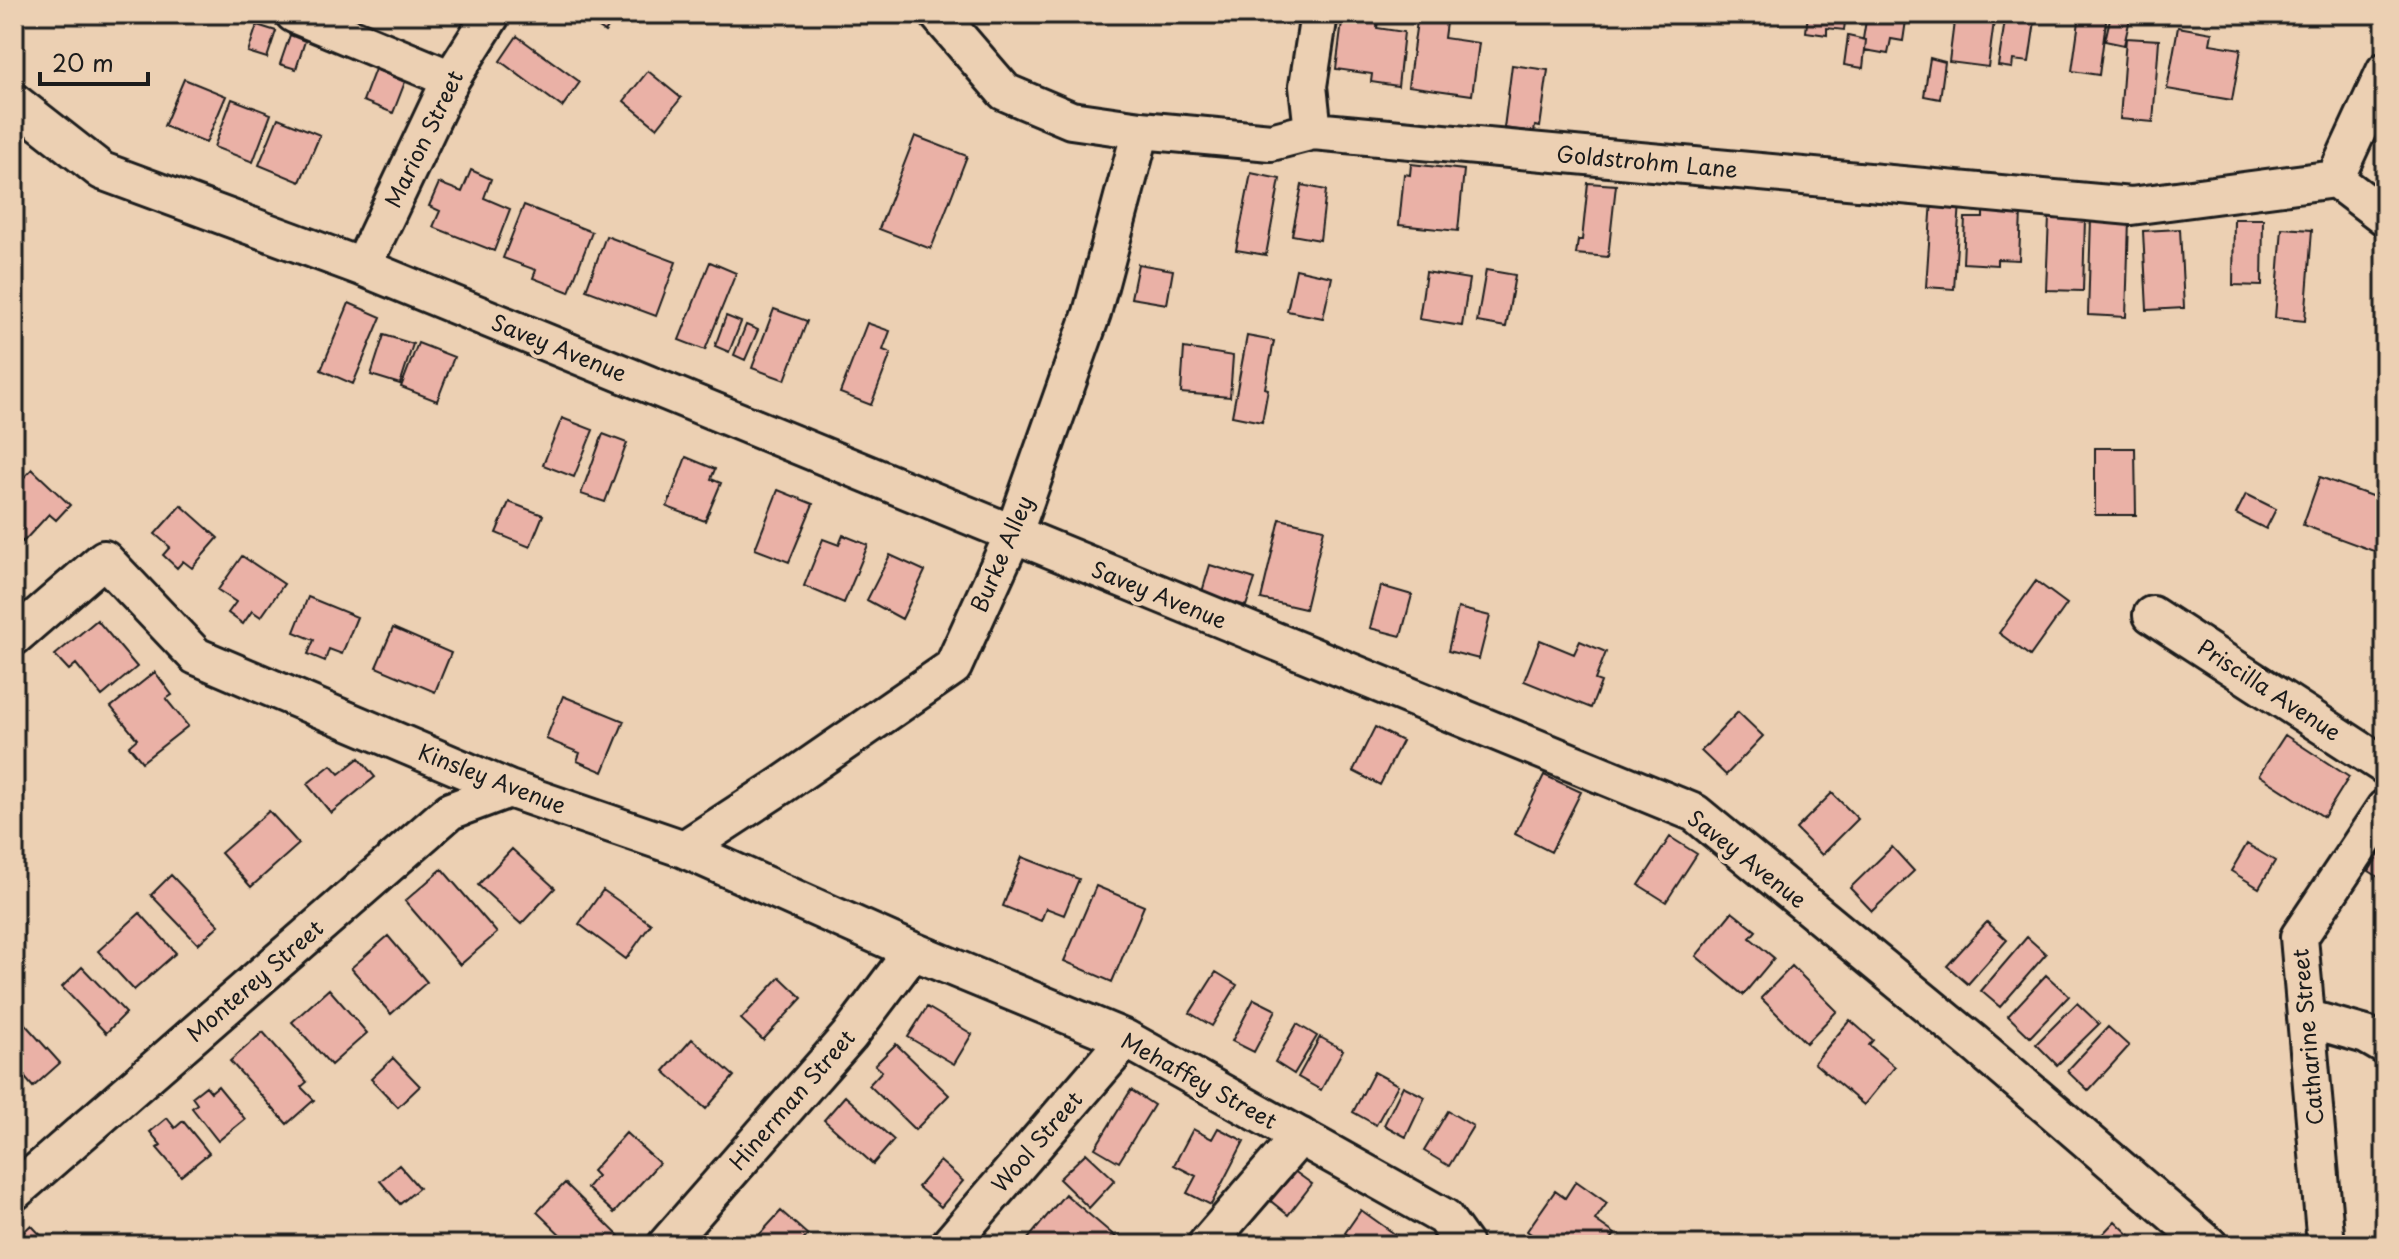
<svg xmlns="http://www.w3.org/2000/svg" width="2399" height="1259" font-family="'Playpen Sans',sans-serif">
<rect width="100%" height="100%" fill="#ecd0b3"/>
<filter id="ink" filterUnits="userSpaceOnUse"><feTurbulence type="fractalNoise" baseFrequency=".0125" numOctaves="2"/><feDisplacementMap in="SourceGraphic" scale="16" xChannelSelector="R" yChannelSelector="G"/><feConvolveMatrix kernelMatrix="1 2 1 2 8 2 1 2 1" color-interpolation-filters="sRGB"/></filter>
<g filter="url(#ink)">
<!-- building -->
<path fill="#eab1a6" stroke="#1c1c1c" stroke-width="2" d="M579,14H618L605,32Z
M1343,14H1379L1377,28L1404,32L1398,86L1371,82L1372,74L1336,69Z
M1418,14L1447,15L1444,38L1479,43L1472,95L1408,86Z
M1808,14H1846L1844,30L1827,28V35L1806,32Z
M1867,14H1907L1903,41L1891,39L1888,54L1865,50L1866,40L1863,39Z
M1955,14H1995L1988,67L1949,62Z
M2006,14H2036L2029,62L2013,60L2012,68L1998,66Z
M2080,14H2107L2099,75L2072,71Z
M2111,14H2131L2124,45L2105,41Z
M257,25L276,31L267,58L248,52Z
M2178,27L2212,33L2210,44L2241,49L2232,100L2167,89Z
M290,35L305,41L296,69L280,64Z
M517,36L580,82L562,107L500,61Z
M1848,36L1866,40L1863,68L1844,65Z
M2126,38L2159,40L2153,122L2120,119Z
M1930,58L1945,62L1940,99L1924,96Z
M1512,65L1548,70L1540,127L1535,126L1534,132L1504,128Z
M375,69L405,82L393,113L363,101Z
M648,71L681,98L657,128L624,101Z
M184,79L226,96L206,143L164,126Z
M232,99L271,114L253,162L214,147Z
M278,118L320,135L300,182L259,165Z
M915,136L967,156L931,249L879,229Z
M1411,164L1464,170L1458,231L1399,225L1404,174L1410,175Z
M471,170L491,179L484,198L510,209L494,251L433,227L440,211L429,206L439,183L462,192Z
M1251,173L1280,179L1266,255L1236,250Z
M1588,183L1616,185L1608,257L1576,254L1578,240H1582Z
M1302,185L1326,190L1320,240L1292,235Z
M1932,200L1960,202L1954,289L1926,287Z
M524,205L592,232L569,292L533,278L536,270L503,258Z
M1983,210L2021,212L2019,260L1997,259V265L1963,263L1965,218H1983Z
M2049,217L2085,218L2083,291L2046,290Z
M2091,218L2129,220L2126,317L2088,315Z
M2234,219H2263L2262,286L2233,285Z
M2282,228L2312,230L2305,321L2275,318Z
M2180,229L2184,308L2147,310L2143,231Z
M606,236L676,262L656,316L586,290Z
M710,262L736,273L705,350L679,340Z
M1138,264L1173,270L1167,304L1131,298Z
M1296,269L1332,277L1323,318L1287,311Z
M1486,270L1515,275L1506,327L1477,322Z
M1426,272L1469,279L1462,326L1419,319Z
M349,303L381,317L353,384L321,370Z
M774,309L807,321L785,380L752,368Z
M726,316L741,322L729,352L715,346Z
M867,323L890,331L883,350L891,353L871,405L840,393Z
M746,325L758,330L745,360L734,355Z
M384,335L413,344L400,384L371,375Z
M1247,336L1274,341L1265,388L1268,389L1262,422L1232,416Z
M418,343L454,357L437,401L401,387Z
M1184,348L1233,356L1230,397L1181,393Z
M562,418L593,430L574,477L543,465Z
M603,434L627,443L605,502L581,494Z
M2095,448H2135L2136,515H2095Z
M686,457L715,469L711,479L721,483L705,521L667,507Z
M32,469L70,505L56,520L49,514L23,542L14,534V488Z
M2320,477L2385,501V537L2379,553L2303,525Z
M778,490L813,504L789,562L755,549Z
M2246,494L2276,509L2266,529L2236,514Z
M509,502L543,515L530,547L496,533Z
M181,505L218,538L192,568L183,561L177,568L163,555L170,547L155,534Z
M1280,519L1324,529L1305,609L1261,599Z
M843,535L868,545L844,603L804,586L823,539L839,545Z
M890,555L925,571L902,619L867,600Z
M242,556L284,584L261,617L252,611L243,624L228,613L236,602L218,590Z
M1210,565L1255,579L1246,606L1202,592Z
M2036,581L2067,604L2030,656L1999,633Z
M1381,586L1412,595L1401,636L1370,628Z
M308,597L357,617L342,654L329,649L325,661L308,654L314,640L294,632Z
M1458,608L1490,616L1479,659L1448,651Z
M97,620L137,667L102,696L76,664L69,670L55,655Z
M393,628L451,653L435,692L376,667Z
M1540,640L1574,654L1580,641L1606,652L1595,680L1601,682L1591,708L1524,681Z
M155,672L172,695L166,699L188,726L142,762L129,746L137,739L111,707Z
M563,696L624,721L603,772L577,761L580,753L546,739Z
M1738,712L1763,736L1726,775L1701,751Z
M1375,727L1402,741L1380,785L1353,771Z
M2285,735L2349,777L2324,817L2259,775Z
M359,758L375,777L331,813L307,784L331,765L339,774Z
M1544,775L1581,792L1551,852L1515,834Z
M1832,793L1858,819L1822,855L1796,829Z
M269,811L299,844L251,887L221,853Z
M1670,837L1697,854L1666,902L1639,885Z
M2247,844L2275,861L2259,888L2231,871Z
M2385,845V881L2369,871Z
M1892,847L1914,871L1872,911L1850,888Z
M512,849L555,888L521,924L478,885Z
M1022,857L1079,879L1064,915L1046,908L1041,921L1003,906Z
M442,869L497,933L460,965L405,901Z
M171,875L219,925L198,944L151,895Z
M1096,886L1144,906L1112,982L1064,961Z
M603,890L651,924L626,959L579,924Z
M1732,912L1756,931L1750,938L1774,958L1743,995L1696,956Z
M140,913L176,953L134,990L98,951Z
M1987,922L2007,940L1968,984L1947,966Z
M388,936L427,982L391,1014L351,968Z
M2027,937L2046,954L2000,1007L1981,991Z
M1792,966L1837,1011L1806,1043L1761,998Z
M82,967L126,1013L106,1033L62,987Z
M1216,972L1237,985L1212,1026L1190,1013Z
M2046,975L2069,996L2030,1037L2008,1016Z
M780,977L802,998L763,1040L741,1019Z
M329,989L367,1033L331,1065L292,1022Z
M1254,999L1276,1010L1254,1052L1232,1041Z
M2077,1003L2099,1024L2057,1065L2036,1044Z
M927,1007L972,1034L954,1064L908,1037Z
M14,1012L60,1063L33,1087L14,1065Z
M1850,1020L1873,1040L1869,1045L1895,1067L1864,1105L1814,1063Z
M1297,1024L1317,1036L1294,1074L1275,1062Z
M2108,1027L2129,1046L2088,1091L2067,1071Z
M263,1032L307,1082L301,1087L314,1100L287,1124L230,1061Z
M1320,1037L1343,1050L1321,1090L1298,1077Z
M692,1039L734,1076L706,1109L664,1071Z
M896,1044L949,1095L915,1130L869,1085L882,1071L875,1065Z
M393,1058L420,1086L398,1107L371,1079Z
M1374,1072L1398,1085L1376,1125L1353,1112Z
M206,1086L211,1092L218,1086L245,1119L218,1141L192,1108L197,1104L192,1097Z
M1403,1086L1425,1097L1406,1137L1384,1125Z
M1131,1090L1154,1105L1119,1162L1095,1148Z
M845,1096L894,1140L873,1164L824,1120Z
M1448,1111L1473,1126L1449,1166L1424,1151Z
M167,1118L175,1128L183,1121L209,1153L181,1176L157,1148L161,1145L150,1132Z
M1218,1128L1244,1141L1211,1205L1187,1193L1196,1176L1174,1165L1193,1129L1212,1139Z
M626,1133L659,1163L614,1213L587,1188L597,1176L592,1171Z
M1086,1153L1115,1180L1089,1208L1059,1179Z
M940,1161L963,1181L941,1207L918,1187Z
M399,1165L419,1188L400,1204L380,1181Z
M1290,1168L1312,1184L1288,1215L1267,1198Z
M1576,1181L1607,1203L1595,1220L1615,1234L1607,1245H1546L1527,1231L1555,1191L1565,1198Z
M565,1183L619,1236L611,1245H571L537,1212Z
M1065,1194L1117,1238L1111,1245H1023Z
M1361,1210L1410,1245H1363L1345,1233Z
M781,1211L808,1235L799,1245H750Z
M2115,1221L2140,1245H2092Z
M31,1225L50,1245H14V1241Z"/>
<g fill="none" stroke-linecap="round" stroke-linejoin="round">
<!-- minor casing -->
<g stroke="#1c1c1c" stroke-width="42">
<path id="minor" d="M294,14L451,79
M938,14L1005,92L1071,120L1141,130L1271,142L1313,131L2131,206L2335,179L2385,217
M14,102L102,171L362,267L1695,813L1974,1043L2209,1245
M1313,131L1308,86L1319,14
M2335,179L2385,71
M362,267L451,79L492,14
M2152,615L2385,766
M14,637L104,559L196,656L509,789L684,849L913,951L1126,1039L1444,1217L1464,1245
M684,849L782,785L953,667L1013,535L1092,313L1141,130
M2306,1018L2366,1035L2385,1046
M14,1192L450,811L509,789
M666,1245L849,1036L913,951
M949,1245L1126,1039
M1206,1245L1300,1136
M2326,1245L2299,937L2385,808"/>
</g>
<!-- minor -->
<use href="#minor" stroke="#ecd0b3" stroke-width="36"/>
</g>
</g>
<g text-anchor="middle" stroke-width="8" stroke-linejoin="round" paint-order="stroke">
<!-- street labels -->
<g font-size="22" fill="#1c1c1c" stroke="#ecd0b3">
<text transform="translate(424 139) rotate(-64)" y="8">Marion Street</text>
<text transform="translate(1647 162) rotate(5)" y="8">Goldstrohm Lane</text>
<text transform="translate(559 348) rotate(22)" y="8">Savey Avenue</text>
<text transform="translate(1002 554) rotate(-67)" y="8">Burke Alley</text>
<text transform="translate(1159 595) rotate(22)" y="8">Savey Avenue</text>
<text transform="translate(2269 690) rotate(33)" y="8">Priscilla Avenue</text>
<text transform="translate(492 779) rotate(21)" y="8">Kinsley Avenue</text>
<text transform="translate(1747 859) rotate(38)" y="8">Savey Avenue</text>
<text transform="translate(255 981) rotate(-41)" y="8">Monterey Street</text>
<text transform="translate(2308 1037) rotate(-95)" y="8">Catharine Street</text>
<text transform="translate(1199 1081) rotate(29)" y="8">Mehaffey Street</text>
<text transform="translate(792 1100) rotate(-49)" y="8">Hinerman Street</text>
<text transform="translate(1037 1142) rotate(-49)" y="8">Wool Street</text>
</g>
</g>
<!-- margin -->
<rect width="2399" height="1259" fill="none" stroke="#ecd0b3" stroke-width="48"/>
<rect x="24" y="24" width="2351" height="1211" fill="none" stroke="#1c1c1c" stroke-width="3" filter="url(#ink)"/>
<!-- scale -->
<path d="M40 72v12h108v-12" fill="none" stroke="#1c1c1c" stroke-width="4"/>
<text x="52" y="72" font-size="24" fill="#1c1c1c" stroke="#ecd0b3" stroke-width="6" paint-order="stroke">20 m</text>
</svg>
